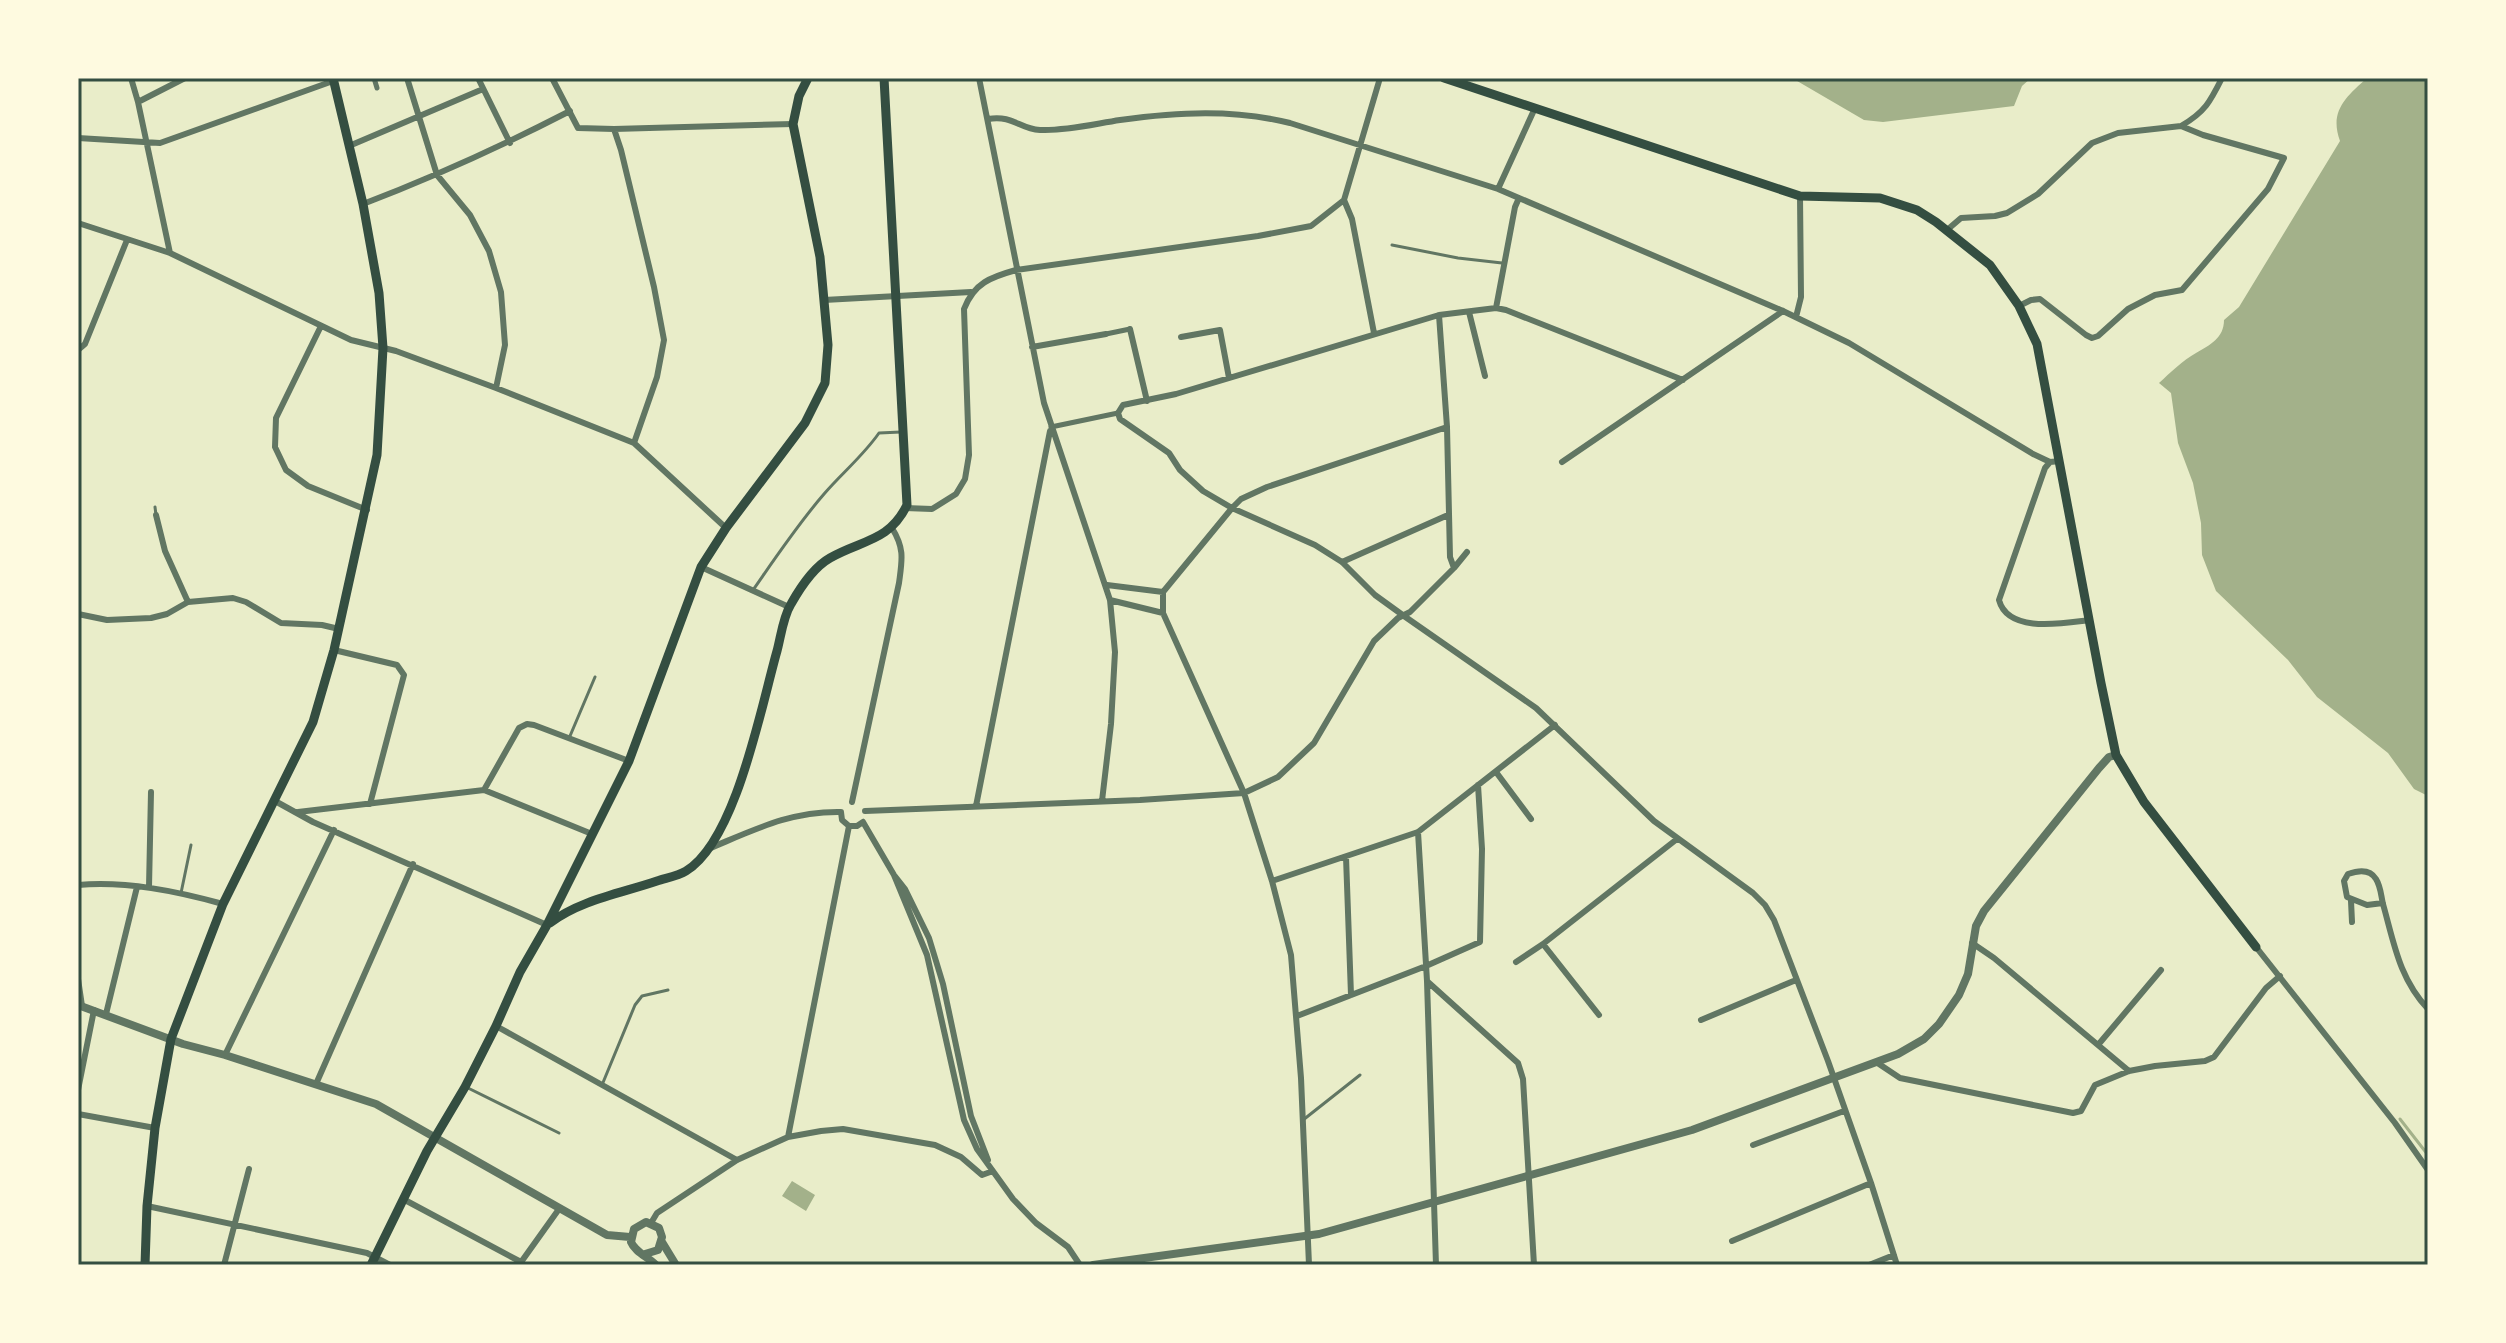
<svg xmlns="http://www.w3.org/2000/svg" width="2506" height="1343" font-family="'Alegreya Sans',sans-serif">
<rect width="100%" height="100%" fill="#e9edc9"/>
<!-- water -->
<path fill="#a3b18a" d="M1792,78H2031L2022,86L2014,106L1883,122L1864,120Z
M2367,78H2428V796L2414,789L2388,753L2317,697L2288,660L2216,591L2202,555L2201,523L2193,483L2178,443L2171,393L2159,383C2170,373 2183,360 2196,353C2210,345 2224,338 2224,320L2239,307L2340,141C2329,111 2346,97 2367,78Z
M792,1181L815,1195L806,1211L782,1196Z"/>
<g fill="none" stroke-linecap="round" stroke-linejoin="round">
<!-- stream -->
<path stroke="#a3b18a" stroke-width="3" d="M2400,1119L2428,1155"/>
<!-- service -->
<path stroke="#617663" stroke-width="3" d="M1392,245L1458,258L1502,263
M155,507L156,515
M753,590C776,557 798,524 824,494C842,473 863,456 879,433L901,432
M570,736L595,677
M181,893L191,845
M602,1085L635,1005L642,996L668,990
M468,1088L559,1133
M1303,1120L1360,1075"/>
<!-- pedestrian -->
<path stroke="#617663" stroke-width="5" d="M374,78L377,88
M1106,334L1130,329
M1051,427L1118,413"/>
<!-- minor -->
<path stroke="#617663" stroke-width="6" d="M131,78L138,102L170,253
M407,78L437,175L470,215L489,251L501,292L505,345L496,388
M478,78L510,143
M552,78L578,128L614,129L793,124
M979,78L1044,403L1110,600L1115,652L1111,724L1102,801
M138,102L185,78
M988,119C1014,115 1019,129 1040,130C1066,131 1094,124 1120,120C1178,112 1233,109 1290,123L1498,189L1783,311L1849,343L2033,454L2050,462L2060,461
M2181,126C2205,112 2210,102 2222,78
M614,129L621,150L654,287L664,340L657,377L634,443
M78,138L160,143L333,81
M349,146L483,89
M1498,189L1535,108
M1344,200L1352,219L1374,333
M363,204C434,177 502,146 570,111
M78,223L170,253L351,340L396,351L496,388L634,443L726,528
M1947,230L1961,218L1995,216L2007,213L2038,194L2092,143L2118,133L2181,126L2203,135L2284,158L2268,189L2182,290L2155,295L2128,309L2098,336L2092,338L2086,335L2040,299L2031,300L2019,306
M824,300L971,292
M1496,308L1515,207L1519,198
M1469,312L1485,376
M1439,315L1447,427L1450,557L1454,568
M1796,317L1801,297L1800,196
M321,326L276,418L275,447L286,470L308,486L367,510
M1130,329L1147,401
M1181,337L1220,330L1229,378
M1032,347L1106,334
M78,350L85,344L127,240
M1683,380L1506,310L1496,308L1439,315L1176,394L1123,405L1118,413L1120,419L1169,453L1180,470L1203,491L1232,508L1315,545L1342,562L1375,595L1404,616L1536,708L1654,821L1753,893L1765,905L1774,920L1828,1061L1871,1183L1897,1265
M1562,462L1783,311
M2050,462L2045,468L1999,600C2008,634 2064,623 2090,620
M905,508L932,509L956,494L965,479L969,455L964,309C974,283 991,277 1016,270L1258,236L1311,226L1344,200L1380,78
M156,515L165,551L188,602
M1342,562L1448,515
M701,567L789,607
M1107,585L1163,592
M1163,592V613L1244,793L1272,881L1291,955L1301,1078L1309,1265
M1163,592L1232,508L1241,499L1267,487L1447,427
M1110,600L1163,613
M78,614L107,620L151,618L167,614L188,602L233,598L246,602L281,623L322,625L339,629
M334,650L397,665L404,675L370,804
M1496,772L1531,819
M484,790L519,728L527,724L534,725L629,761
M275,801L313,822L547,925
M852,802L899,583C902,560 905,549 892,528
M976,806L1050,431
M865,811L1140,800L1244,793L1278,777L1314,743L1374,641L1398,618L1410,612L1454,568L1467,552
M298,812L484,790L592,834
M841,812L842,820L849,826H857L863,822
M863,822L894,875L905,889L929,938L943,984L971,1116L988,1160
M1418,832L1427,981L1436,1265
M708,849C754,830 790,811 841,812
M1346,857L1351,995
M894,875L927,955L964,1120L977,1149L1013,1199L1036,1223L1068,1247L1080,1265
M1272,881L1418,832L1555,725
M78,885C127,881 176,891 223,904
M149,887L151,792
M2351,901L2352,922
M2383,903L2367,905L2347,897L2344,881L2348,874C2359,870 2370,869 2376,879C2381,887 2381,896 2383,904C2394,943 2399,978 2428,1009
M1972,943L1994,958L2129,1071
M1543,944L1599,1015
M2256,947L2395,1123L2428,1170
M1516,962L1543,944L1677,839
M78,979L82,1006
M1428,982L1518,1063L1523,1079L1534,1265
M106,1014L137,887
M1297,1016L1426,966L1480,942L1482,849L1478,785
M1701,1020L1796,980
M496,1026L737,1160
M2098,1045L2161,970
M225,1055L334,830
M1876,1062L1900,1078L2073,1113L2081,1111L2095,1085L2129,1071L2155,1066L2205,1061L2214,1057L2266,988L2280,976
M316,1084L413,864
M78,1090L94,1010
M78,1114L155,1128
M788,1137L849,826
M1753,1145L1844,1111
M403,1199L521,1262
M147,1206L367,1253L390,1265
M651,1223L657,1213L737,1160L788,1137L821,1131L843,1129L935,1145L961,1157L982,1175L993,1171
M1732,1241L1871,1183
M224,1265L249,1169
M519,1265L559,1209
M1869,1265L1894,1255"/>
<!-- tertiary -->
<path stroke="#617663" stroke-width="8" d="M78,1005L183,1044L225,1055L376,1104L607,1235L630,1237
M662,1242L676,1265
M645,1254L658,1250L662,1237L659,1228L646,1222L634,1229L631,1242C635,1252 648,1257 656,1265
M1093,1265L1319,1234L1692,1130L1898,1054L1924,1039L1939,1024L1959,995L1968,974L1976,926L1984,911L2099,768L2109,757L2116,755"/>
<!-- secondary -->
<path stroke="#344e41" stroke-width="9" d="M1444,78L1800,196L1880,198L1917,210L1936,222L1990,265L2019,306L2037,344L2101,683L2116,755L2144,802L2256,947
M550,923C580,900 622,893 657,881C666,878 678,876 686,871C736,841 761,707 777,651C781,636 783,617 791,604C800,588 814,567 830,558C861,540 889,542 907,505L884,78
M145,1265L147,1206L155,1128L171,1039L223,904L313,722L334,650L377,455L383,348L379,293L363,204L333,78
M371,1265L427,1151L465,1087L496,1026L520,972L547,925L629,761L701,567L726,528L805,423L825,383L828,345L820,257L793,124L799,96L808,78"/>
</g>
<!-- border -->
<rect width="2506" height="1343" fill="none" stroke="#fefae0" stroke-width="160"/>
<rect x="80" y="80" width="2346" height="1183" fill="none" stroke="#344e41" stroke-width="3"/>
</svg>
